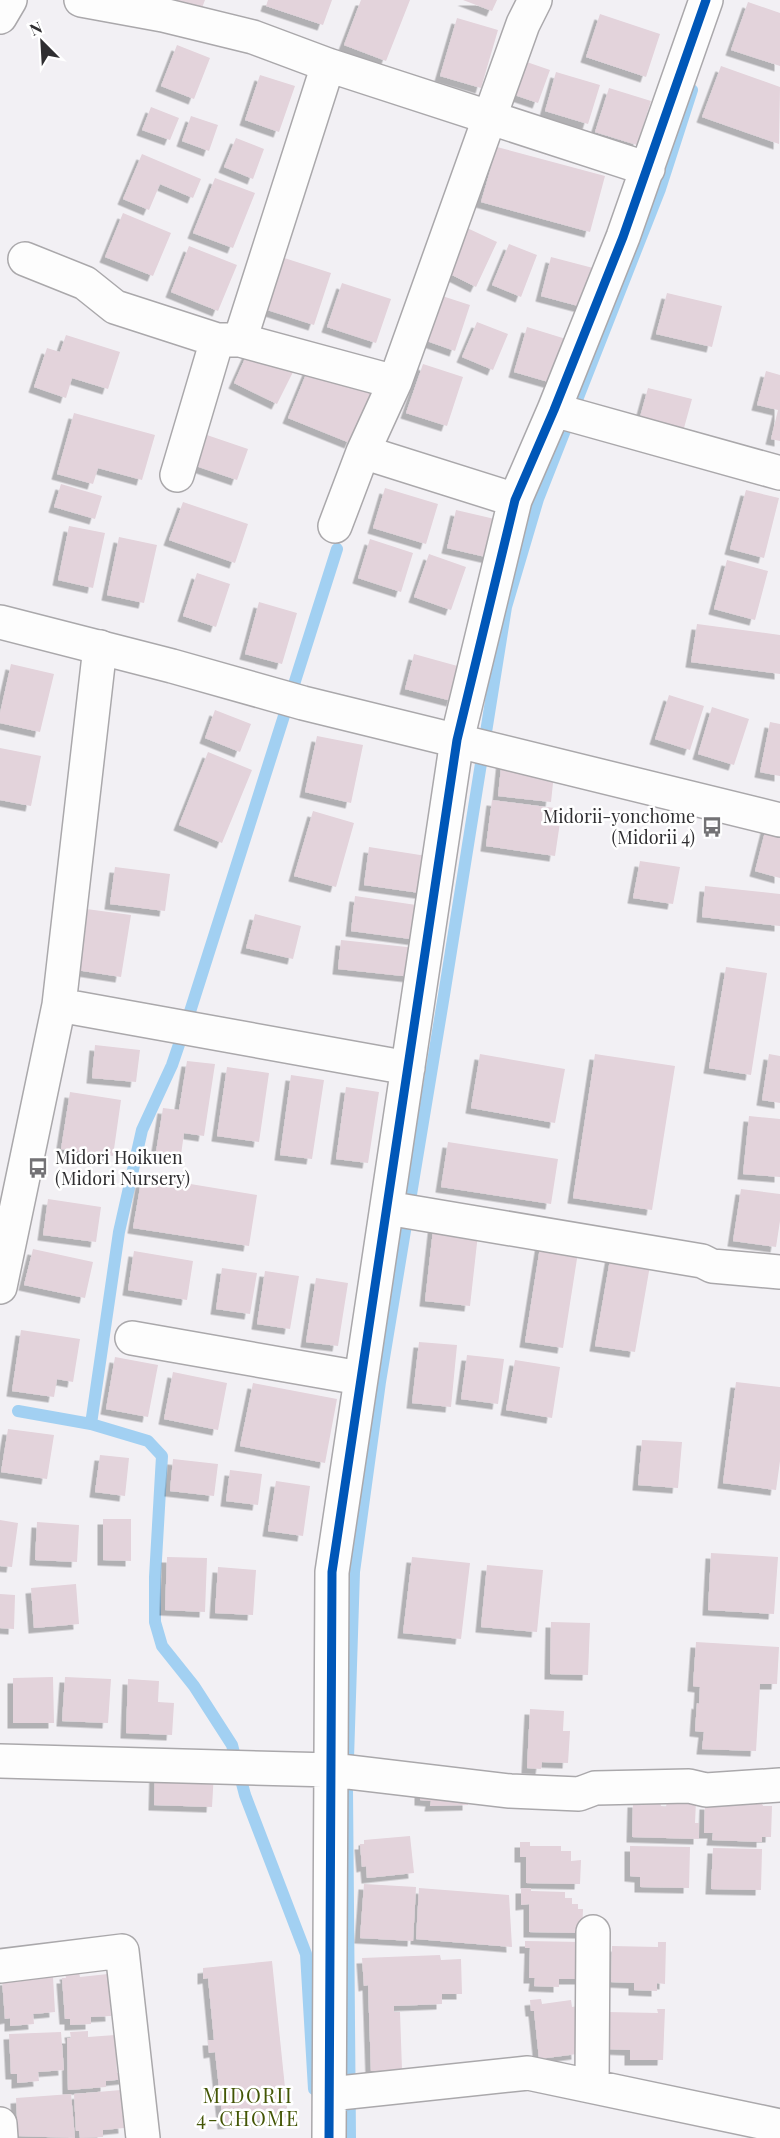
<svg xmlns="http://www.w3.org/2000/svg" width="780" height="2138" font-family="'Playfair Display',serif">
<defs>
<filter id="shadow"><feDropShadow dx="-5.5" dy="5.5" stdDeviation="0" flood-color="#0004"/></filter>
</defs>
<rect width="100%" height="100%" fill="#f2f0f4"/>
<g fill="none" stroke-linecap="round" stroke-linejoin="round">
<!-- stream -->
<path stroke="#a2d0f2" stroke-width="12" d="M18,1411L91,1424L148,1441L162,1456L155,1577V1622L162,1646L194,1686L232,1745L245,1795L306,1954L314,2089
M91,1424L119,1232L142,1130L172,1065L188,1018L337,549
M350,2138L347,1790L354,1572L380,1382L444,995L506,607L538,499L660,189L692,90"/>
</g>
<!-- building -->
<path fill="#e3d3db" filter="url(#shadow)" d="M167,0H205L200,13Z
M268,0H332L323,25L266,6Z
M361,0H410L386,61L344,45Z
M463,0H497L492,11Z
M748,2L780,13V66L731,50Z
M600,14L660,34L646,77L586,57Z
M457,18L498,30L481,88L440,76Z
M177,45L210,58L194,99L161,86Z
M518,59L550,70L538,103L506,92Z
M721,66L780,87L779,144L702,117Z
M556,72L600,85L588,124L545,111Z
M260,75L295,86L279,132L245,120Z
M609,88L651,101L637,145L595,132Z
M151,107L179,118L170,140L142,130Z
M191,116L218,125L209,151L182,141Z
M236,138L264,149L253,179L224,167Z
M497,147L605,176L590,232L481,202Z
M142,154L201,179L193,198L160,184L149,210L123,199Z
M215,178L255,193L233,248L193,233Z
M123,213L171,233L153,276L105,257Z
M465,227L497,242L476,287L444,271Z
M509,244L537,255L521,297L492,285Z
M189,246L237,265L218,311L171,292Z
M275,255L331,273L314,325L258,307Z
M551,257L593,268L582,307L541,296Z
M342,283L391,299L376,343L327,327Z
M667,293L722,306L712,347L656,334Z
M439,295L470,305L455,351L424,340Z
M477,322L508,334L493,370L462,357Z
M527,327L566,339L552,383L514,372Z
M66,335L120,352L108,389L72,378L66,398L34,387L47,348L60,352Z
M251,345L296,366L277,404L234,383Z
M423,364L463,377L447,426L406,413Z
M309,367L371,393L350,443L288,418Z
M766,371L780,375V441L771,439L778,410L757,405Z
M648,388L692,399L684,428L640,417Z
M74,413L155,435L142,480L98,468L93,484L57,474Z
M201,433L248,449L237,480L190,464Z
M61,484L102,496L95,519L54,507Z
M385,488L438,504L426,544L373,528Z
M746,490L779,498L764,558L730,549Z
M183,502L248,524L235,563L169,540Z
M456,510L499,520L490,558L447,548Z
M69,526L105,533L93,588L58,580Z
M119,537L157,545L144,603L107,595Z
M370,539L413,553L401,592L358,578Z
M429,554L466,567L451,610L414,597Z
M727,560L768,571L755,620L714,609Z
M197,573L230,584L216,627L183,616Z
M259,602L297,613L282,664L245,654Z
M697,624L780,635V674L691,662Z
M414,654L461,667L452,701L405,689Z
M11,664L54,674L40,732L0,723V713Z
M669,695L704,706L690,750L655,739Z
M712,707L749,719L734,765L698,754Z
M215,710L251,724L240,752L205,738Z
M770,722L780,724V776L760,772Z
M317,736L363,745L351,803L305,792Z
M0,748L41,756L31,806L0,800Z
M208,752L252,770L222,843L179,825Z
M502,758L555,764L551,802L498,796Z
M492,800L562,809L555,856L486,846Z
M313,811L354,823L336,887L294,876Z
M768,820L780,824V878L755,871Z
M369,847L433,857L427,894L364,885Z
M640,861L680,867L673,904L633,898Z
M115,867L170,874L165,911L110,904Z
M705,886L780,894V926L702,917Z
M355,896L423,906L418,940L351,931Z
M79,908L131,915L121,977L70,969Z
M255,914L301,926L293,959L246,948Z
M341,940L416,948L412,977L338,969Z
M726,967L767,973L751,1075L709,1068Z
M95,1045L140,1050L136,1082L92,1078Z
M480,1054L565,1069L555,1123L471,1108Z
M595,1054L675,1066L652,1210L573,1198Z
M769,1054L780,1056V1103L762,1100Z
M187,1061L215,1064L204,1136L184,1133L181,1155L156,1152L163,1108L179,1110Z
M227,1067L269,1073L259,1142L217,1136Z
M291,1075L324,1080L312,1159L280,1155Z
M346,1087L379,1092L368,1163L336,1159Z
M70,1092L121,1100L113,1156L61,1149Z
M749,1116L780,1119V1177L743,1174Z
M448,1142L558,1159L551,1204L441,1187Z
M142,1176L257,1195L249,1246L133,1228Z
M741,1189L780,1194V1221L776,1247L733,1241Z
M48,1199L101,1207L96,1242L43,1235Z
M434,1221L479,1225L470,1306L425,1301Z
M541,1241L579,1246L563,1348L525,1342Z
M612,1248L652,1254L635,1352L595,1346Z
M33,1249L93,1262L85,1298L24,1285Z
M134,1251L193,1261L187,1300L128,1290Z
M222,1268L257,1273L250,1314L216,1309Z
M265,1271L299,1276L290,1329L257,1324Z
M316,1278L348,1283L338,1346L306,1342Z
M21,1330L80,1339L73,1382L57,1379L54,1397L12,1391Z
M419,1342L457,1345L451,1407L412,1403Z
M467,1355L504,1359L498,1404L461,1399Z
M115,1357L158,1365L148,1417L106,1409Z
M515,1360L560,1367L552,1418L506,1410Z
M173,1372L227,1383L218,1430L164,1419Z
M736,1382L780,1387V1461L776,1490L723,1483Z
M253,1383L337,1399L325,1463L240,1446Z
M8,1429L54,1435L47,1479L1,1472Z
M642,1440L682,1442L678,1488L638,1485Z
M100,1455L129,1458L125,1496L95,1492Z
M173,1459L218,1464L214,1496L170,1491Z
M230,1470L262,1474L258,1505L226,1501Z
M276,1481L310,1486L303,1536L268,1531Z
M103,1519H131V1561L103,1560Z
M0,1520L18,1523L12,1567L0,1566Z
M37,1522L79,1525L77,1562L35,1560Z
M711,1553L778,1557L774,1614L708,1610Z
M167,1557L207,1558L205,1612L165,1610Z
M412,1557L470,1563L461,1639L403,1633Z
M487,1565L543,1570L537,1632L481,1627Z
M218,1567L256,1570L253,1615L215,1613Z
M76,1584L79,1624L34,1628L31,1588Z
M0,1594L15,1595L14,1629L0,1628Z
M551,1622L590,1623L588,1675L550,1674Z
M696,1642L779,1647L777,1684H760L756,1751L702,1749L704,1732L695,1731L697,1703L699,1704L700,1687L693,1686Z
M53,1677L54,1723H13V1678Z
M65,1677L111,1679L108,1723L62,1721Z
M128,1679L159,1681L158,1702L174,1703L172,1735L126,1733Z
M530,1709L564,1711L563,1731H570L568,1763L542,1762L541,1769L527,1768Z
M155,1769L214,1772L212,1807L154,1805Z
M420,1789L468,1793V1805L430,1806L431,1801L420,1800Z
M667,1801H696L695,1823H699V1839L632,1837L633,1802H660L661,1806L666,1807Z
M739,1802L762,1803L763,1806H772L771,1837H762V1842L712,1840L713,1833H704L705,1804L739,1805Z
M410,1836L414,1873L367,1878L366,1866L362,1867L360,1844H364V1840Z
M520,1842H530V1846H561V1851H571V1861L581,1860L580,1884L526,1883V1857H520Z
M630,1846L690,1847L689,1888L640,1887V1877L630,1876Z
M713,1848L762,1849L761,1890L711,1889Z
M364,1884L416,1887L413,1941L360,1938Z
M419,1888L509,1895L512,1947L416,1939Z
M521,1888H531V1891L565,1892V1898H572V1904H578V1909H583L582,1933L529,1932V1904L521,1905Z
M525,1941L582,1942L581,1979H559V1987L534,1986L535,1978H529L530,1948H525Z
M658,1942H666L665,1984L657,1983V1991L634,1990V1983L611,1982L612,1946L658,1947Z
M440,1955L441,1960L461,1959L462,1994H442V2004L394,2006V2012H400L402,2070L371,2071L368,1985L364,1986L362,1958Z
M272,1961L288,2117L223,2124L215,2052L209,2053L208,2040H214L208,1978L203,1979V1968Z
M79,1973L80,1977L108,1974L111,2016L91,2017V2024L70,2025V2019H65L62,1978H66L65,1974Z
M53,1977L55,2012L33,2014L34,2024L10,2026V2018L5,2019L2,1980Z
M541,1999L542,2004L571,2000L572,2007L578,2006L581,2031L575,2032L577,2054L539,2059L534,2011H531L530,2000Z
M657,2009H665L663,2060H630V2050L606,2049L607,2012L658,2013Z
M88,2031V2037L115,2035L117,2073L124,2072L125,2079L106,2081V2087L68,2090L67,2038H71L70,2032Z
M61,2032L64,2070L38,2072L39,2081L17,2083V2074H11L9,2034Z
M121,2090L124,2128L103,2130V2137L80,2138L79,2131H76L74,2094Z
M71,2094L75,2138L18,2136L16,2098Z"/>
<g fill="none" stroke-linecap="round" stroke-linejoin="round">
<!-- minor casing -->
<g stroke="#aaa8ab" stroke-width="36">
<path id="minor" d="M81,0L163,15L253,37L328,65L648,169
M0,17L10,0
M25,259L85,283L115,307L217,340H240L395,382
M240,340L328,65
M554,410L780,473
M363,452L515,500
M177,475L217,340
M335,526L363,452L395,382L523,24L535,0
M59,1005L408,1068
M387,1208L702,1261L712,1266L780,1272
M0,1287L59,1005L100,647
M132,1338L360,1378
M0,1761L332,1770L510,1791L579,1794L595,1788L689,1786L706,1790L780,1785
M0,1966L122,1951L143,2138
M592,2086L593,1932
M330,2094L528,2073L780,2126
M0,2124L1,2138
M329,2138L332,1572L457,740L515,500L554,410L623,237L706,0"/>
</g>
<!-- tertiary casing -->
<g stroke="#aaa8ab" stroke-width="36">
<path id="tertiary" d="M0,622L172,666L303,703L780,820"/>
</g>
<!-- minor -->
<use href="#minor" stroke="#fdfdfd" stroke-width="33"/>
<!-- tertiary -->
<use href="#tertiary" stroke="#fdfdfd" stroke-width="33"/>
<!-- cycleway casing -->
<g stroke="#fff" stroke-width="13">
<path id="cycleway" d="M329,2138L332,1572L457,740L515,500L554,410L623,237L706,0"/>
</g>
<!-- cycleway -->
<use href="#cycleway" stroke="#0057b8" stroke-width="9"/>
</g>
<!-- icons -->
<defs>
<g id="bus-bare" transform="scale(1.62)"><path d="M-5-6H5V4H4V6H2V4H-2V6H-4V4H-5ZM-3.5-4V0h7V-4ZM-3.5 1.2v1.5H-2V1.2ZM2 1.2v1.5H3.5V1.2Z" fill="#737275" stroke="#fff" stroke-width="2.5" paint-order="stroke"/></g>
</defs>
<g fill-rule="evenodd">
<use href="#bus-bare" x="712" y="827"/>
<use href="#bus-bare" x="38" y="1168"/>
</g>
<g text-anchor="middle" stroke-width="5" stroke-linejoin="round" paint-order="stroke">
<!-- poi labels -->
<g font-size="18" fill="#2f2e31" stroke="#fff" text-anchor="end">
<text x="695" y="823">Midorii-yonchome<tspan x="695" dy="21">(Midorii 4)</tspan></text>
<text x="55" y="1164" text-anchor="start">Midori Hoikuen<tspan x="55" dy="21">(Midori Nursery)</tspan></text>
</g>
<!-- neighbourhood labels -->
<g font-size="20" letter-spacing="1.5" fill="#435505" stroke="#fff">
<text x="248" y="2103">MIDORII<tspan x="248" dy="23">4-CHOME</tspan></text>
</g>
</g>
<!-- north arrow -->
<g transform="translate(42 42) rotate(336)" stroke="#ffffff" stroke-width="4.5" paint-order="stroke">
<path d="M0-4.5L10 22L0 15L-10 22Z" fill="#2f2e31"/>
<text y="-9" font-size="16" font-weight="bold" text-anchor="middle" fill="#2f2e31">N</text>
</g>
</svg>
